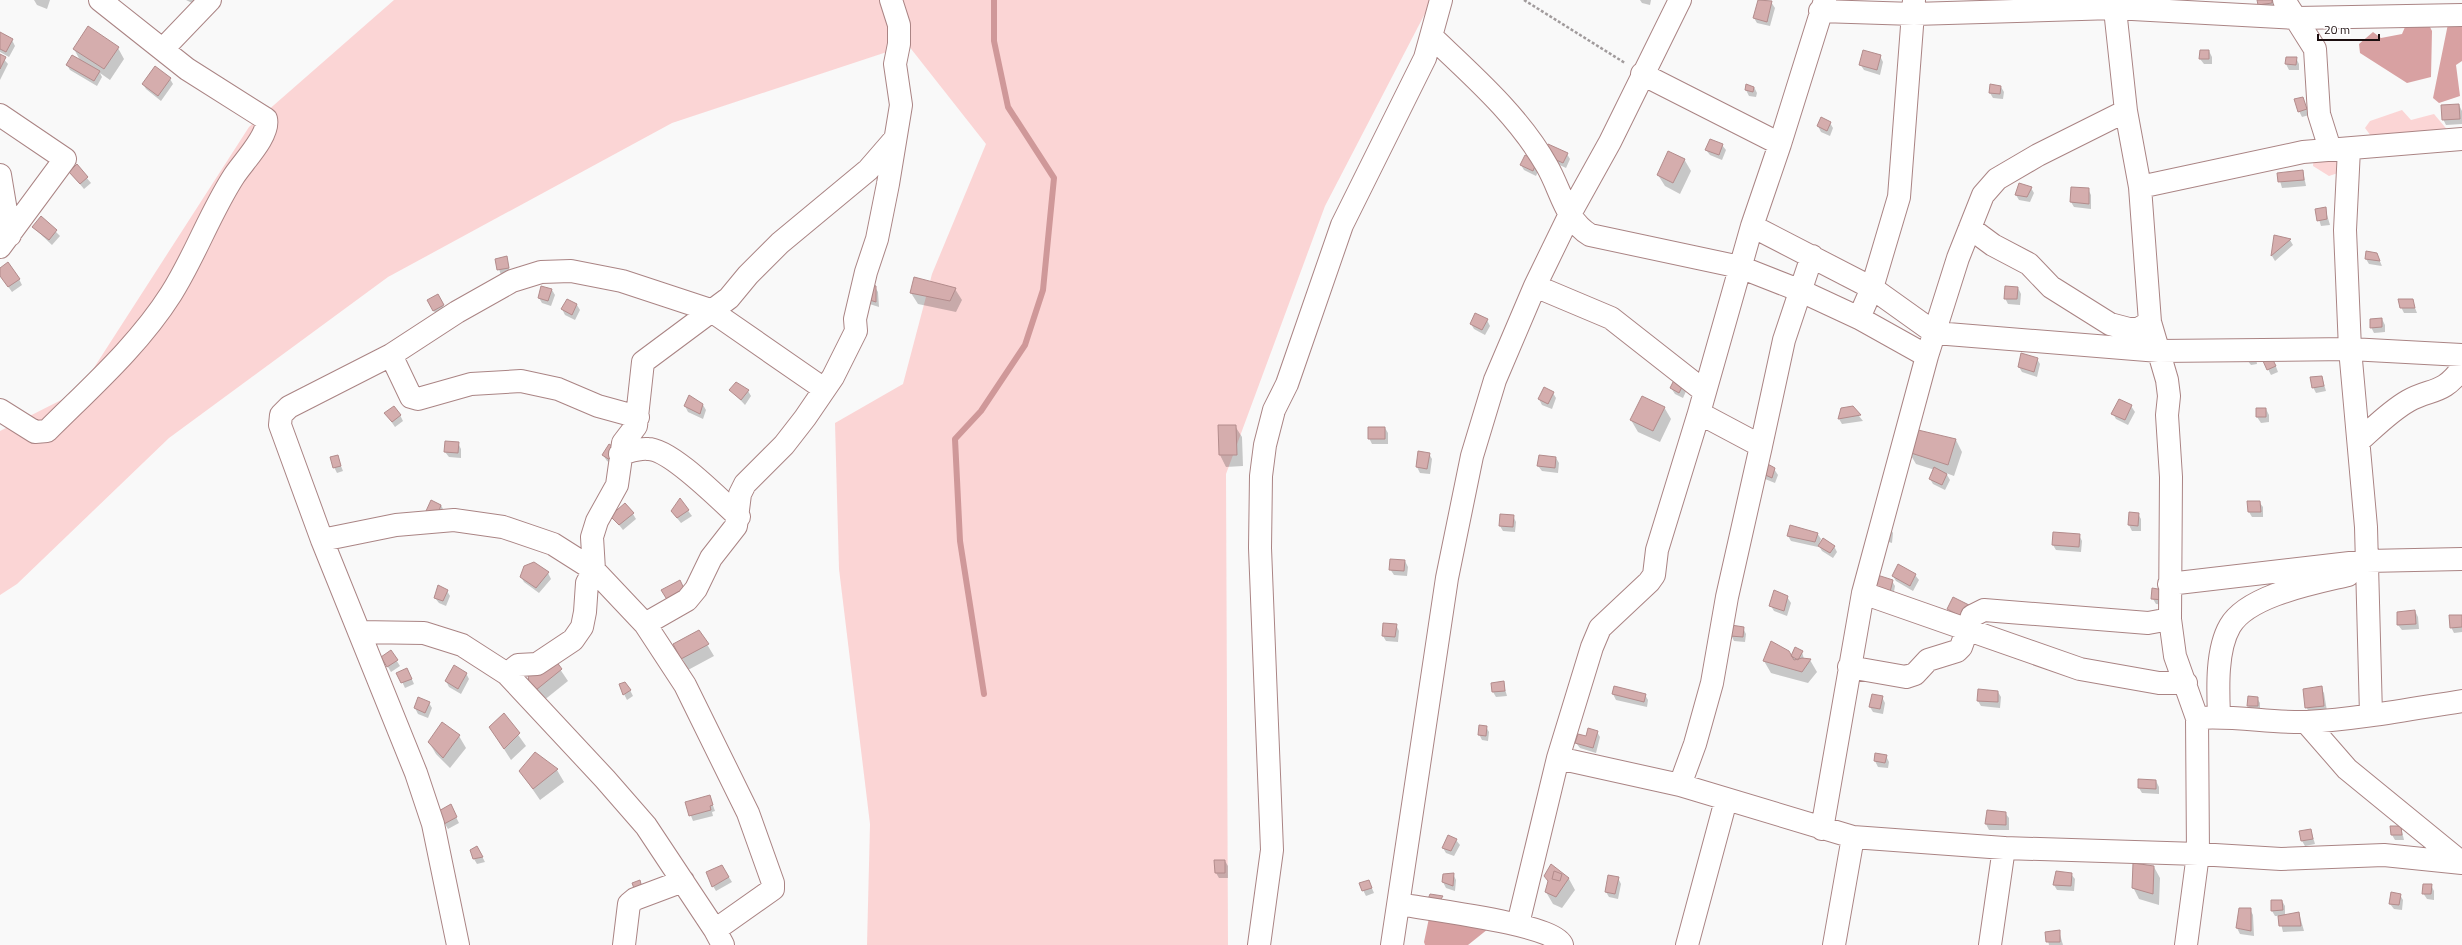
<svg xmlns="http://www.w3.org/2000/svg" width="2462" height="945" font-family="'Titillium Web',sans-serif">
<rect width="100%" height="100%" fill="#f9f9f9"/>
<!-- green -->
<path fill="#fbd5d5" d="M394,0H1432L1325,206L1226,474L1228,945H867L870,824L839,569L835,423L903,384L932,274L986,144L908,45L672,123L388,277L169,438L17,584L0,595V431L79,391L249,127Z
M2402,110L2411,120L2434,114L2450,133L2371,136L2365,128L2370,121Z
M2338,152L2341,172L2329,176L2313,166L2314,155Z"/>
<!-- forest -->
<path fill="#d8a1a2" d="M2449,19H2462V61L2456,65L2460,96L2439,103L2433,98Z
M2408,20L2427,21L2432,31L2431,77L2407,83L2360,53L2359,44L2373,32L2381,38L2402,34Z
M1429,918L1488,929L1468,945H1425L1424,942Z"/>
<!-- shadow -->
<path fill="#0003" d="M34,0H50L47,9L37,5Z
M186,0H194L192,3Z
M1640,0H1651L1650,5L1642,3Z
M1759,0L1771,2L1775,8L1770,26L1757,23L1754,18Z
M2258,0H2274L2275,8L2262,10Z
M0,33L12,40L15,46L9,57L0,52Z
M118,48L124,59L110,80L100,73L102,77L97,86L70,70L67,65L81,62L74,49Z
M2209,51L2212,57V64H2204L2200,59Z
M0,55L8,64L0,80Z
M1880,56L1883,62L1880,75L1864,70L1860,64Z
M2287,58H2296L2299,64V70H2289L2286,64Z
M170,79L173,84L161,101L146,89L143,84Z
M1754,87L1757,93L1756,97L1749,96L1746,90Z
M2001,87L2004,92L2003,99L1993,98L1990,93Z
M2303,98L2309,115L2302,117L2299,111Z
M2459,105L2462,111V124L2446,125L2443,119Z
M1830,123L1833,128L1830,136L1821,132L1818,126Z
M1722,145L1726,150L1722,160L1710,155L1706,150Z
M1567,154L1570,159L1566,168L1547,159Z
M1684,159L1691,171L1680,194L1665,186L1658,175Z
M1521,165L1540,167L1536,176L1524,170Z
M77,166L91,183L84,189L70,172Z
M2303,171L2306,186L2282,188L2278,174Z
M2031,188L2034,193L2030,202L2019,200L2016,195Z
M2088,189L2091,195V209L2074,207L2071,202Z
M2325,208L2330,225L2321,226L2316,210Z
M41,217L60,236L52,245L33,227Z
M2275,237L2290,240L2293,245L2275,261L2272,256Z
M506,258L511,274L501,275L496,260Z
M2366,259H2379L2382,266L2369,264Z
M0,270L19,279L22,285L12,292L0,275Z
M875,287L878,292L879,307L857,300Z
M2018,288L2021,294L2020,305L2008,304L2005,298Z
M955,289L962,300L956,312L918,304L911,293Z
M552,290L555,295L551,306L542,303L539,298Z
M437,296L446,311L437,316L428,301Z
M2412,300L2417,313H2404L2401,307Z
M577,305L580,310L575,320L565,315L562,309Z
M2382,319L2385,325V332L2374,333L2371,327Z
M1487,320L1490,326L1485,335L1474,329L1471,324Z
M2256,358L2257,364L2251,365L2247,360Z
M2037,359L2040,364L2037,377L2022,372L2019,367Z
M2275,364L2278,372L2271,375L2268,369Z
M2322,377L2326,391L2316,393L2313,387Z
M1675,380L1687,389L1683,398L1675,394L1671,388Z
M731,390L748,391L751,396L745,405Z
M1553,393L1556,398L1552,409L1542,405L1539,399Z
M703,405L706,410L703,419L688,412L685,406Z
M2131,406L2135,412L2128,425L2116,419L2113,414Z
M1664,407L1671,419L1660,442L1638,432L1631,420Z
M1852,407L1863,421L1842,424L1839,419Z
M2257,409H2266L2269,415V422L2261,423L2257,417Z
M386,414L400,415L403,421L395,427Z
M1219,426H1235L1242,437L1243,466L1226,467L1220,455Z
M1385,428L1388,433V444H1372L1369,438Z
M1956,440L1962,452L1954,476L1946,473L1950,480L1945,490L1933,484L1930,479L1935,470L1916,464L1909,452Z
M458,443L461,449V458L449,457L445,452Z
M609,445L614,465L607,461L603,455Z
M1429,454L1432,459L1430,474L1420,473L1417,467Z
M337,456L343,471L337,473L334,467Z
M1556,458L1559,463L1558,473L1542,471L1538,466Z
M1774,469L1778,475L1775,483L1765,479L1762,473Z
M680,500L692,516L681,523L672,512Z
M431,501L441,505L444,511L440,520Z
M2259,502L2263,507V517H2252L2249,512Z
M2130,513L2138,514L2141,519V531H2132L2129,525Z
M633,514L636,519L623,530L612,516Z
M1513,516L1516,522L1515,532L1503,531L1500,526Z
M1890,528L1893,533L1892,543L1886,541Z
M1817,533L1821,539L1818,547L1791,541L1788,536Z
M2079,535L2082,541L2081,552L2056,550L2053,545Z
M1819,546H1834L1837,552L1833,558L1822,551Z
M1405,561L1408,567L1407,576L1394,575L1390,569Z
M548,573L551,579L539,593L524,582L521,577Z
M1915,575L1919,580L1913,591L1896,581L1893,576Z
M1892,581L1895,586L1893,597L1874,593Z
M2153,589L2166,605L2156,604L2153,599Z
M447,591L450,596L446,606L439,603L435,598Z
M1787,597L1791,603L1787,616L1774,611L1771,606Z
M2415,611L2418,617L2419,629L2402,630L2398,625V613Z
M2462,616V632L2454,633L2451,627Z
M1396,625L1399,631L1398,642L1386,641L1383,636Z
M1743,628L1746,634L1745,642L1734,641L1731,635Z
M699,631L714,656L688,670L675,644Z
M1796,649L1802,652L1804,659L1810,660L1817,672L1808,683L1771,673L1764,661L1791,658Z
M547,650L568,681L543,701L530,685Z
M391,652L400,666L391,672L382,657Z
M398,673L410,675L414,684L405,688Z
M466,673L469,679L461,694L449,687L446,681Z
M1503,682L1507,696L1496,697L1493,692Z
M2321,688L2324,693L2327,711L2310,713L2306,707Z
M630,690L633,696L627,700L624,694Z
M1998,692L2001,697L2000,708L1981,706L1978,701Z
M1613,694L1645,695L1648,700L1647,707L1616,700Z
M1882,697L1885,703L1883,714L1873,712L1870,707Z
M2257,698L2260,703V711H2252L2248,706Z
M419,699L429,703L432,708L428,718L418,714L415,708Z
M504,715L526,746L511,760L490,727Z
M1486,727L1489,732L1488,741L1482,740L1479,734Z
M1597,732L1600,737L1596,753L1580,748L1576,743Z
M459,736L466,748L450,768L436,754L429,742Z
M535,753L557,770L564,782L540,800L520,771Z
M1886,756L1889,762L1888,768L1878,767L1875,761Z
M2156,781L2159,787V794L2142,793L2139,788Z
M710,797L715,811L712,812L713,816L693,821L686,803Z
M453,811L459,823L448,829L438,812Z
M1988,811L2005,813L2009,818V830H1989L1986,824Z
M2401,827L2404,840H2395L2392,835Z
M2311,830L2315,844L2305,846L2302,841Z
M1456,840L1460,845L1454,856L1446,853L1443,848Z
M477,847L485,862L477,864L474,859L471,851Z
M1225,861L1228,866V878H1219L1216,873Z
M722,866L732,882L716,891L713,886Z
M1551,866L1569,879L1575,890L1562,908L1553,904L1546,892Z
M2154,867L2160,878L2159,905L2139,899L2133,887Z
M1453,874L1456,880L1455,891L1446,888L1443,882Z
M2071,874L2075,879L2074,891L2057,890L2054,885Z
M1618,878L1621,884L1618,899L1609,897L1606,892Z
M1360,884L1371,886L1374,893L1366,896Z
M2431,885L2434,891V900L2427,899L2423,893Z
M2400,895L2403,900L2402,910L2394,909L2390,904Z
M2282,901L2285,906V916L2299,913L2304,931L2283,932L2279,916H2275L2272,911Z
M2240,909H2250L2253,915L2254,936L2240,934L2237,928Z
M2059,931L2063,945H2049L2046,932Z"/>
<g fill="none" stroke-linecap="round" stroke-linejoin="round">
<!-- stream -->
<path stroke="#cf9899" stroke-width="6" d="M984,694L960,541L955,439L981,411L1025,345L1043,290L1054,178L1008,107L994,41V0"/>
</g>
<!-- building -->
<path fill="#d5adad" stroke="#b38c8c" d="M1758,0L1772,1L1767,22L1753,18Z
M2257,0H2272V3L2258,5Z
M88,26L119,47L104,69L73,49Z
M0,32L13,39L6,52L0,49Z
M1863,50L1881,55L1877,70L1859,65Z
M2200,50H2209V59H2199Z
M0,54L6,57L0,69Z
M72,55L100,71L94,81L66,65Z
M2286,57H2297L2296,65L2285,64Z
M155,66L171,78L158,96L142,84Z
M1746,84L1754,87L1753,92L1745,90Z
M1990,84L2001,86L2000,94L1989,93Z
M2303,97L2307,109L2298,112L2294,99Z
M2459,104L2460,119L2442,120L2441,105Z
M1821,117L1831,122L1827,131L1817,126Z
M1710,139L1723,144L1719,155L1705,150Z
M1548,144L1568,153L1563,163L1543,154Z
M1668,151L1685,159L1673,183L1657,175Z
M1525,155L1537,161L1533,171L1520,165Z
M77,164L88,177L80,184L69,172Z
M2303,170L2304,180L2278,182L2277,173Z
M2019,183L2032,187L2027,197L2015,195Z
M2071,187L2089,188V204L2070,202Z
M2326,207L2327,219L2317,221L2315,209Z
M41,216L57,230L49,240L32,227Z
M2274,235L2291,239L2271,256Z
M2366,251L2377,253L2380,261L2365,259Z
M507,256L509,268L497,270L495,259Z
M8,262L20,279L8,287L0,276V268Z
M914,277L956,288L950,301L910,293Z
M857,279L876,286V302L853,295Z
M541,286L552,289L548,301L538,298Z
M2005,286L2018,287L2017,299H2004Z
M438,294L444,305L433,311L427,300Z
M567,299L577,304L572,315L561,309Z
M2398,299H2413L2415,308H2400Z
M1475,313L1488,319L1482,330L1470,324Z
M2382,318V327L2370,328V319Z
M2021,353L2038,358L2034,372L2018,367Z
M2272,358L2276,366L2267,370L2263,361Z
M2322,376L2324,386L2312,388L2310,377Z
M1675,378L1684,383L1679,393L1670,388Z
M736,382L749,390L741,400L729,390Z
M1544,387L1554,392L1548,404L1538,399Z
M689,395L703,404L700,414L684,406Z
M1642,396L1665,407L1653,431L1630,420Z
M2119,399L2132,405L2125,420L2111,414Z
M394,406L401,415L392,422L384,413Z
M1853,406L1861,415L1838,419L1841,408Z
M2256,408H2266V417H2256Z
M1218,425H1236L1237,455H1219Z
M1368,427H1385V439H1368Z
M1918,430L1956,439L1948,465L1908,452Z
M445,441L459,442L458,453L444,452Z
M609,444L617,449L610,460L602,455Z
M1418,451L1430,453L1427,469L1416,467Z
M338,455L341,466L333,468L330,457Z
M1539,455L1556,457L1555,468L1537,466Z
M1764,462L1775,468L1772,478L1761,473Z
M1934,467L1947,474L1942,485L1929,479Z
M680,498L689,510L677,518L671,511Z
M431,500L441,505L437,516L426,511Z
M2247,501H2260L2261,512H2248Z
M625,503L634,513L619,525L610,516Z
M2129,512L2139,513L2138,526L2128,525Z
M1500,514L1514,515L1513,527L1499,526Z
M1790,525L1818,533L1815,542L1787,536Z
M2053,532L2080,534L2079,547L2052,545Z
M1823,538L1835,546L1830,553L1818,546Z
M1390,559L1405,560L1404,571L1389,570Z
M534,562L549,572L536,588L520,577L524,566Z
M1898,564L1916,574L1910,586L1892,576Z
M1871,573L1893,580L1890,592L1870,588Z
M680,580L687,595L671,606L661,590Z
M438,585L448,590L443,601L434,598Z
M2152,588L2164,590V600L2151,599Z
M1774,590L1788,596L1784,611L1769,606Z
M1953,597L1971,606L1964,618L1947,609Z
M2415,610L2416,624L2397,625V612Z
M2449,615H2462V627L2450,628Z
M1383,623L1397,624L1395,637L1382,636Z
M1731,625L1744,627L1743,637L1730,636Z
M699,630L709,644L681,659L673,644Z
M1771,641L1789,651L1794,660L1802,658L1811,659L1802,672L1763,661Z
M1795,647L1803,651L1798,660L1791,656Z
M547,649L562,669L536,690L529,685L528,673Z
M391,650L398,660L387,667L381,657Z
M454,665L467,673L458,689L445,681Z
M407,668L412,679L401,683L396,673Z
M1504,681L1505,691L1492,692L1491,683Z
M625,682L631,690L623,695L619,684Z
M1614,686L1646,694L1644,702L1612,694Z
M2322,686L2324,706L2305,708L2303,689Z
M1978,689L1998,691V702L1977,701Z
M1872,694L1883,696L1880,709L1869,707Z
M2248,696L2258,697V706H2247Z
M418,697L430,702L425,713L414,708Z
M504,713L520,733L504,749L489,727Z
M442,722L460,735L443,758L428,742Z
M1479,725L1487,726L1486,736L1478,735Z
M1588,728L1598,731L1593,748L1575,743L1578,734L1586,736Z
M535,752L558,769L533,789L519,771Z
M1875,753L1887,755L1885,763L1874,761Z
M2138,779L2156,780V789L2138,788Z
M710,795L713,805L710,806L711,810L689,816L685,802Z
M451,804L457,817L444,824L437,812Z
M1987,810L2006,812V825L1985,824Z
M2390,826H2401L2402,835H2391Z
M2311,829L2313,839L2301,841L2299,831Z
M1448,835L1457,839L1451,851L1442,848Z
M477,846L483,857L473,859L470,850Z
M1214,860H1225V873H1215Z
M2133,863L2154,866L2153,894L2132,888Z
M1551,864L1569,878L1556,897L1545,892L1548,881L1544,876Z
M722,865L729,877L712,887L706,872Z
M1554,871L1562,874L1560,881L1552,879Z
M2056,871L2072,873L2071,886L2053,885Z
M1454,873L1453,886L1442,882L1443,874Z
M1608,875L1619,877L1615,894L1605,892Z
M640,880L642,888L635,891L632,883Z
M1369,880L1372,888L1362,891L1359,883Z
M2423,884H2432L2431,894H2422Z
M2391,892L2401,894L2399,905L2389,904Z
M1430,894L1443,896L1439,902L1428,899Z
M2271,900H2282L2283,910L2271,911Z
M2239,908H2251V931L2236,928Z
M2299,912L2301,926H2279L2278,916Z
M2060,930V942H2046L2045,932Z"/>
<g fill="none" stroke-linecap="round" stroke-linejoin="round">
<!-- minor casing -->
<g stroke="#aa8484" stroke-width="24">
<path id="minor" d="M2114,0L2126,111L2140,187L2150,322L2167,380L2169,396L2167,415L2171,477L2170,619L2175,656L2197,718L2198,854L2186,945
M2284,0L2315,49L2319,114L2330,149
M1820,11L1914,14L2114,8L2297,18L2462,15
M1432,37C1473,76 1519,116 1547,166C1561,190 1565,220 1590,235L1740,267L1801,291L1859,318L1927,356
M163,49L210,0
M1642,74L1780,144
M0,115L65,159L0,247
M2349,149L2345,230L2350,349L2366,527L2371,715
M0,175L10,235
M2140,187L2303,152L2462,139
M1752,226L1872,288L1935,333L2159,351L2350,349L2462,355
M1970,228L1993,245L2029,264L2051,287L2110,324L2129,329H2138L2150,322
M1535,286L1611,318L1704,391
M1859,318L1872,288L1899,197L1914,0
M391,355L411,397L418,399L471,384L521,381L558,389L598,406L638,417
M0,410L35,432L47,431C90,388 138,346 171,294C195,256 210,213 234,176C243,162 270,135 266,119L187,69L100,0
M2359,441C2375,427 2389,412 2408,401C2431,388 2443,395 2462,368
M1761,446L1784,340L1812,256
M620,454C629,452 639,448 648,449C671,449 721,501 739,517
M322,540L396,525L454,520L503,527L553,544L594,570L645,624L685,685L748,813L773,883V889L715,930
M2169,584L2367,561L2462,559
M1863,593L2080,669L2159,683H2186
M645,624L687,600L696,589L711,558L736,526L740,494L745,484L784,445L805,418L833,377L856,331L855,319L866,272L877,239L888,184L901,105L895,64L899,44V25L891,0
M359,632L424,633L462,645L507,674L605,779L646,826L715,930L723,945
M1849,667L1906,677L1915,674L1928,660L1957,651L1961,647L1972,616L1984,610L2148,623L2170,619
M507,674L518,665L537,664L573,640L582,627L585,612L587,583L594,570L592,537L597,521L617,485L623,443L636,426L643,362L729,298L748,275L780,243L868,170L894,140
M2219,716C2218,690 2216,650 2230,626C2248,595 2315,583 2348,575
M2197,718C2234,715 2270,723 2307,722C2359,719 2411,709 2462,701
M2306,722L2347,769L2462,863
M1558,758L1680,785L1853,837L2004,848L2198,854L2281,859L2384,855L2462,863
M1680,785L1695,744L1712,683L1727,597L1761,446L1699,413
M1822,829L1863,593L1927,356L1958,258L1983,195L1997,179L2038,155L2126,111
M1399,904C1424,909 1555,924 1562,945
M1518,924L1558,758L1592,647L1600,628L1649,582L1654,575L1657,550L1699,413L1752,226L1780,144L1825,0
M458,945L433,824L416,773L322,540L280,425L281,415L289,407L391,355L457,312L512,281L541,272L571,271L622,281L710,310L824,389
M624,945L629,904L635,899L683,881
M1259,945L1272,850L1260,548L1261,476L1265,445L1274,410L1287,384L1342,225L1425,58L1441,0
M1392,945L1447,578L1472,456L1495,380L1535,286L1570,214L1610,142L1680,0
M1687,945L1726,800
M1834,945L1853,837
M1990,945L2004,848"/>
</g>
<!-- path -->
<path stroke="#a19b9c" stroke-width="2.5" stroke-dasharray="3 2" stroke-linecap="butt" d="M1524,0L1625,63"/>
<!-- minor -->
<use href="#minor" stroke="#fff" stroke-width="22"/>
</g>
<!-- scale -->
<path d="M2318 34v6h61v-6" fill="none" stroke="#1c0e0f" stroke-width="2"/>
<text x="2324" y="34" font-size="12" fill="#1c0e0f" stroke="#ffffff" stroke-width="3" paint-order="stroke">20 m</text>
</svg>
